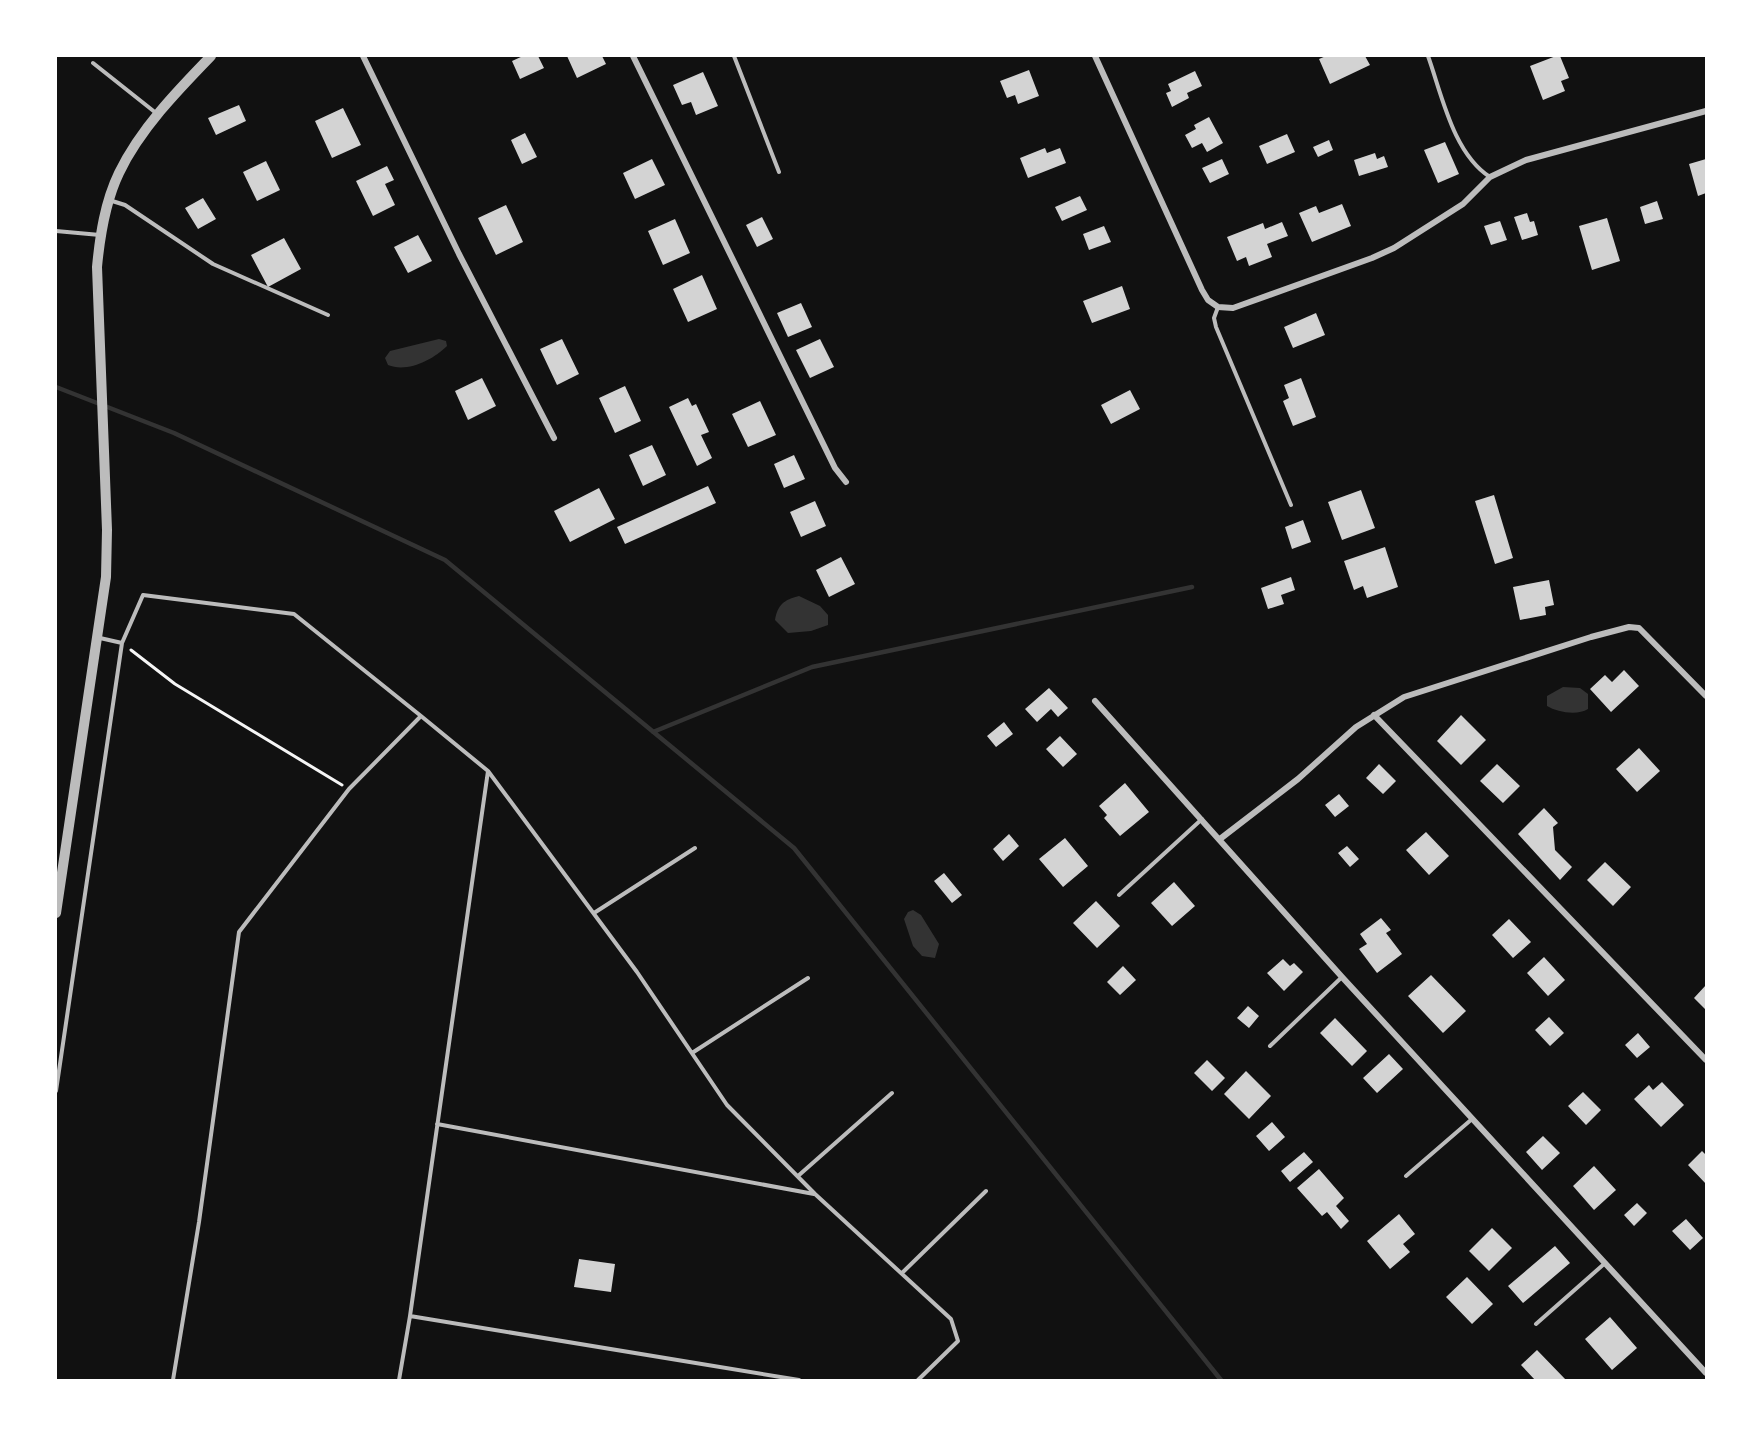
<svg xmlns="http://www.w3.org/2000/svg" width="1762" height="1436" font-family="'Nunito Sans',sans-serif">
<rect width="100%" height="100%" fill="#111"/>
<!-- water -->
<path fill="#333" d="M439,339L446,341L447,346C433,360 407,373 388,365L385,358L390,351Z
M799,596L820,606L828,615V625L811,631L788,633L775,620C778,604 784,600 799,596Z
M1563,687L1580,688L1588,694V709C1577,716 1557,712 1547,706V696Z
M913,910L921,915L939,944L935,958L922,956L913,946L904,919L908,912Z"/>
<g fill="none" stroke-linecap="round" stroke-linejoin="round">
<!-- stream -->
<path stroke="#333" stroke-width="4.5" d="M56,387L174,433L445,560L794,848L1221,1380
M653,732L812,667L1192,587"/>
</g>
<!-- building -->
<path fill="#d3d3d3" d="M523,56H538L544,68L520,79L512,61Z
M567,56H602L606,64L577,78Z
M1326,56H1365L1370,65L1330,84L1319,59Z
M1556,56H1560L1569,78L1561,81L1565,91L1543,100L1530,66Z
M1029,70L1039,96L1018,104L1015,95L1007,98L1000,81Z
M1195,71L1202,86L1187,93L1189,98L1172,107L1166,93L1171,91L1168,84Z
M703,72L718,106L696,115L691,102L682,105L673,85Z
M239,105L246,121L216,135L208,118Z
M343,108L361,145L332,158L315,121Z
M1209,117L1223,143L1207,152L1202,143L1192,148L1185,135L1196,129L1194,125Z
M525,133L537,157L522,164L511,140Z
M1287,134L1295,152L1267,164L1259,146Z
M1329,140L1333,150L1318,157L1313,147Z
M1445,142L1459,174L1438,183L1424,150Z
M1045,148L1047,153L1060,148L1066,163L1028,178L1020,158Z
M1375,153L1377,159L1384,156L1388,167L1359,176L1354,160Z
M652,159L665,185L635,199L623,173Z
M1222,159L1229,174L1210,183L1202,168Z
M1706,159V193L1698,196L1689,164Z
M266,161L280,190L257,201L243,172Z
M387,166L394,180L385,184L395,205L373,216L356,181Z
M1080,196L1087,210L1062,221L1055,207Z
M203,198L216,219L198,229L185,208Z
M1657,201L1663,219L1645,224L1640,207Z
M1342,204L1351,226L1312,242L1299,213L1316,206L1319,213Z
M506,205L523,242L496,255L478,218Z
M1527,213L1530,222L1534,221L1538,235L1522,240L1514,217Z
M762,217L773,239L757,247L746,225Z
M1607,218L1620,261L1592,270L1579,226Z
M675,219L690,253L663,265L648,231Z
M1500,221L1507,240L1491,245L1484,226Z
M1282,222L1288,236L1267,244L1272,257L1249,266L1246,257L1237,261L1227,237L1263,223L1265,229Z
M1104,226L1111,242L1089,250L1083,234Z
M418,235L432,261L408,273L394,247Z
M284,238L301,269L268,287L251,255Z
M702,275L717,309L688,322L673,289Z
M1122,286L1130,309L1092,323L1083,301Z
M801,303L812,327L788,337L777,313Z
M1316,313L1325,335L1293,348L1284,327Z
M562,339L579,374L557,385L540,349Z
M820,339L834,367L810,378L796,350Z
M482,378L496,406L468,420L455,391Z
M1301,378L1316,417L1293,426L1283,401L1289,398L1284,385Z
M625,386L641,421L615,433L599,398Z
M1130,390L1140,409L1111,424L1101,405Z
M688,398L692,406L696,404L709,432L701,435L712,458L697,466L669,407Z
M760,401L776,435L748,447L732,414Z
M652,445L666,475L643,486L629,455Z
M794,455L805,479L784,488L774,464Z
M708,486L716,503L625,544L617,527Z
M599,488L615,519L570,542L554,511Z
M1361,490L1375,528L1342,540L1328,502Z
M1494,495L1513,558L1495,564L1475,501Z
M815,501L826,526L801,537L790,512Z
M1303,520L1311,542L1292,549L1285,527Z
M1385,547L1398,587L1367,598L1363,586L1354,590L1344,561Z
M841,557L855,584L829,597L816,570Z
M1291,577L1295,590L1281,595L1284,604L1268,609L1261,588Z
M1549,580L1554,605L1545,607L1546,615L1520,620L1513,587Z
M1624,670L1639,686L1611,712L1590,689L1605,675L1612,682Z
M1049,688L1068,708L1058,717L1051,709L1037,722L1025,709Z
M1461,715L1486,740L1461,765L1437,741Z
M1004,722L1013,734L996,747L987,736Z
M1060,736L1077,754L1063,767L1046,749Z
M1639,748L1660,771L1637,792L1616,769Z
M1379,764L1396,781L1383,794L1366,778Z
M1497,764L1520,786L1503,803L1480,781Z
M1125,783L1149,812L1120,836L1104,818L1107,815L1099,806Z
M1339,794L1349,806L1335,817L1325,805Z
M1544,808L1558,823L1553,827L1555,850L1572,867L1560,880L1518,834Z
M1426,832L1449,856L1429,875L1406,850Z
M1009,834L1019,846L1003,861L993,849Z
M1065,838L1088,866L1063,887L1039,859Z
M1347,846L1359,859L1350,867L1338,853Z
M1605,862L1631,887L1613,906L1587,880Z
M944,873L962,895L952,903L934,881Z
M1174,882L1195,906L1172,926L1151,903Z
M1096,901L1120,926L1097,948L1073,923Z
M1381,918L1391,930L1386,933L1402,954L1377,973L1359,949L1367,944L1360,934Z
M1509,919L1531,942L1513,958L1492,935Z
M1544,957L1565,980L1548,996L1527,973Z
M1283,959L1290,966L1294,963L1303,972L1284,991L1267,973Z
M1123,966L1136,980L1120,995L1107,982Z
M1431,975L1466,1011L1443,1033L1408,996Z
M1706,985V1010L1694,998Z
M1248,1006L1259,1016L1249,1028L1237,1018Z
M1549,1017L1564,1033L1550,1046L1535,1030Z
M1335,1018L1367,1051L1352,1066L1320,1033Z
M1638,1033L1650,1047L1637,1058L1625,1045Z
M1389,1054L1403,1069L1377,1093L1363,1078Z
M1207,1060L1225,1078L1212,1091L1194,1073Z
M1246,1071L1271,1096L1249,1119L1224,1094Z
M1662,1082L1684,1105L1661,1127L1634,1099L1649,1085L1653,1090Z
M1583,1092L1601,1110L1586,1125L1568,1106Z
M1272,1122L1285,1137L1269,1151L1256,1136Z
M1543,1136L1560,1153L1542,1170L1526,1152Z
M1702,1151L1706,1155V1184L1688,1165Z
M1304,1152L1313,1162L1290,1182L1281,1171Z
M1594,1166L1616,1190L1594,1210L1573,1186Z
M1319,1169L1344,1198L1336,1206L1349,1221L1341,1229L1327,1212L1322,1216L1297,1188Z
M1637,1203L1647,1213L1634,1226L1624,1215Z
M1399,1214L1415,1234L1403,1244L1410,1252L1390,1269L1367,1241Z
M1686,1219L1703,1238L1690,1250L1672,1231Z
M1492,1228L1512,1248L1489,1271L1469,1251Z
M1555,1246L1570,1263L1523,1303L1508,1286Z
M579,1259L615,1264L611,1292L574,1287Z
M1467,1277L1493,1304L1472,1324L1446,1297Z
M1610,1317L1637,1348L1612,1370L1585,1339Z
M1537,1350L1566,1380H1535L1521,1365Z"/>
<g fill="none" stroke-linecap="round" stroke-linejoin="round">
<!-- path -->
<path stroke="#f5f5f5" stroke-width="3" d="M131,650L175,684L342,785"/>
<!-- service -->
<path stroke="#bcbcbc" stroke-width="4" d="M734,56L779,172
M1428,56C1442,95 1453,153 1490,177
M93,63L156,113
M109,200L125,205L213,264L328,315
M56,231L100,235
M1218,307L1214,318L1216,327L1291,505
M100,638L122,643
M488,771L637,972L727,1105L815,1194L951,1319L958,1341L918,1380
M1119,895L1202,819
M594,913L695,848
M1270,1046L1342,977
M692,1053L808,978
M56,1091L122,643L143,595L294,614L421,716
M437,1124L814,1194
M798,1176L892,1093
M1406,1176L1472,1119
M902,1273L986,1191
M1536,1324L1604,1264
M173,1380L199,1222L239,932L349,789L421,716L488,771L410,1316
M399,1380L410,1316L799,1380"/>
<!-- minor -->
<path stroke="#bcbcbc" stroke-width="6" d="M363,56L459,254L554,438
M633,56L835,468L846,482
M1095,56L1202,290L1208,300L1218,307L1233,308L1372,258L1394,248L1463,204L1490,177L1526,160L1706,111
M1095,701L1342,977L1706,1373
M1374,715L1706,1060
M1220,839L1298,779L1356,727L1404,697L1591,637L1629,627L1639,628L1706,696"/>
<!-- tertiary -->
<path stroke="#bcbcbc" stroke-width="10" d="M56,913L106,577L107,530L97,267C100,235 105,202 119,173C140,129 178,90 211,56"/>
</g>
<!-- border -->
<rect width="1762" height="1436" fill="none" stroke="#ffffff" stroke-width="114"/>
</svg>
